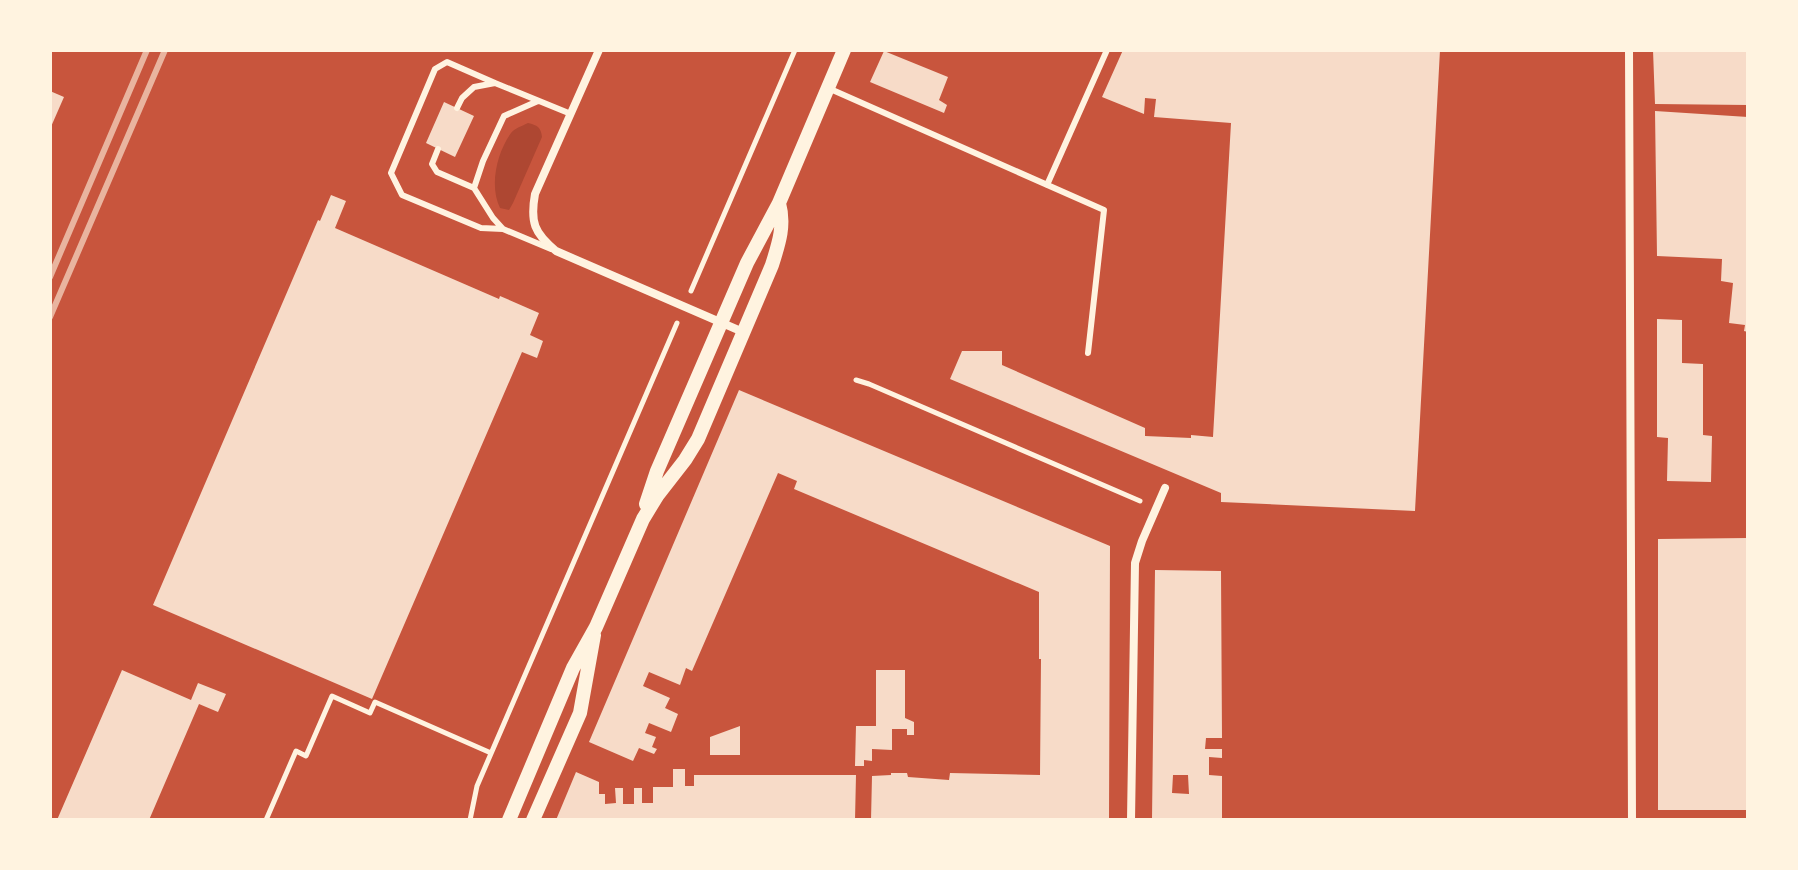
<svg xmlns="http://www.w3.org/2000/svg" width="1798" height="870" font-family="Inter,sans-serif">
<rect width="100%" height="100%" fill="#c8553d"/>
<!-- green -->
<path fill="#ae4732" d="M528,123C537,125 541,127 542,137L513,203L509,210L500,208C489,186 497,152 511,133C515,128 522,126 528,123Z"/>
<!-- building -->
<path fill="#f7dbc8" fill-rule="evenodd" d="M1123,50H1440L1415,511L1221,502V493L950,379L962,351H1002V365L1145,428V436L1191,438V435L1213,437L1231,123L1154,117L1156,99L1145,98L1144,114L1102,97Z
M1653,50H1748V105L1655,104Z
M884,51L948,77L939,100L947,105L944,113L870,82Z
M50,91L64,97L50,129Z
M444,102L474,116L455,157L426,143Z
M1655,111L1748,117V332L1744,331L1745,325L1729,323L1733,283L1721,281L1722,259L1657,256Z
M331,195L346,201L335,228L499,299L500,296L539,313L530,335L543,341L537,358L522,352L372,699L153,605L318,220L320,221Z
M1657,319L1682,320V363L1703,364V435L1712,436L1711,482L1667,481L1668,438L1657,437Z
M739,390L1110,546L1109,820H871L872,776L891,775V773H907L908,777L949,780L950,773L1040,775L1041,659H1039V592L794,489L797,481L778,473L692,671L686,668L680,685L649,672L643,686L670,698L665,708L678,714L671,732L649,723L645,733L656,737L652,747L657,749L654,754L639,748L633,761L589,742Z
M1748,538V810H1658V539Z
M1155,570L1221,571L1222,738H1206L1205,749H1222V758L1209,757V775L1222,776V820H1152ZM1173,775H1188L1189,794L1172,793Z
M122,670L191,700L198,683L226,694L218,712L199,704L149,820H57Z
M876,670H905V718L914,722V735H907V729H892V750L872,749V761L864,760V766H855L856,726H876Z
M740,726V755H710V737Z
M673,769H685V786H694V775H856L855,820H556L576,772L599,782V794H605V804L616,803L615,788H623V804H634V788H642V803H653V787H673Z"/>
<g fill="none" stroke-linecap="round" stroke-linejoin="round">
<!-- path -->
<path stroke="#fff3e0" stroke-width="5" d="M691,291L795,50
M856,380L869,384L1140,501
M266,820L296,751L306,756L332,696L370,713L375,702L491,753
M470,820L477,786L677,323"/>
<!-- service -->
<path stroke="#fff3e0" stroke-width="6" d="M495,83L447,62L435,69L391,173L402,195L481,228L503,229
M828,88L1104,210L1088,353
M457,108L462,98L474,87L495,83L571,114
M438,149L432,164L437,172L474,188L493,218L503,229L551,249
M1047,185L1107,50
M474,188L483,161L504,116L538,101"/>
<!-- minor -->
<path stroke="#fff3e0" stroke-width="8" d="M599,50L535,194C530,222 534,233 556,251L743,332
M1629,50L1632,820
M1131,820L1135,563L1142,541L1165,488"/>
<!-- tertiary -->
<path stroke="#fff3e0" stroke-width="14" d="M646,504L657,471L747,263L779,203L844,50
M509,820L573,668L596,627L643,519L657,496L685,460L698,439L772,265C779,243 785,225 779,203
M533,820L580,713L594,635"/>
<!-- rail -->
<path stroke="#e9b49f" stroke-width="6" d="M50,277L147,50
M50,317L165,50"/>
</g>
<!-- border -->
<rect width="1798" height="870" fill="none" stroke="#fff3e0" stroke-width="104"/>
</svg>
